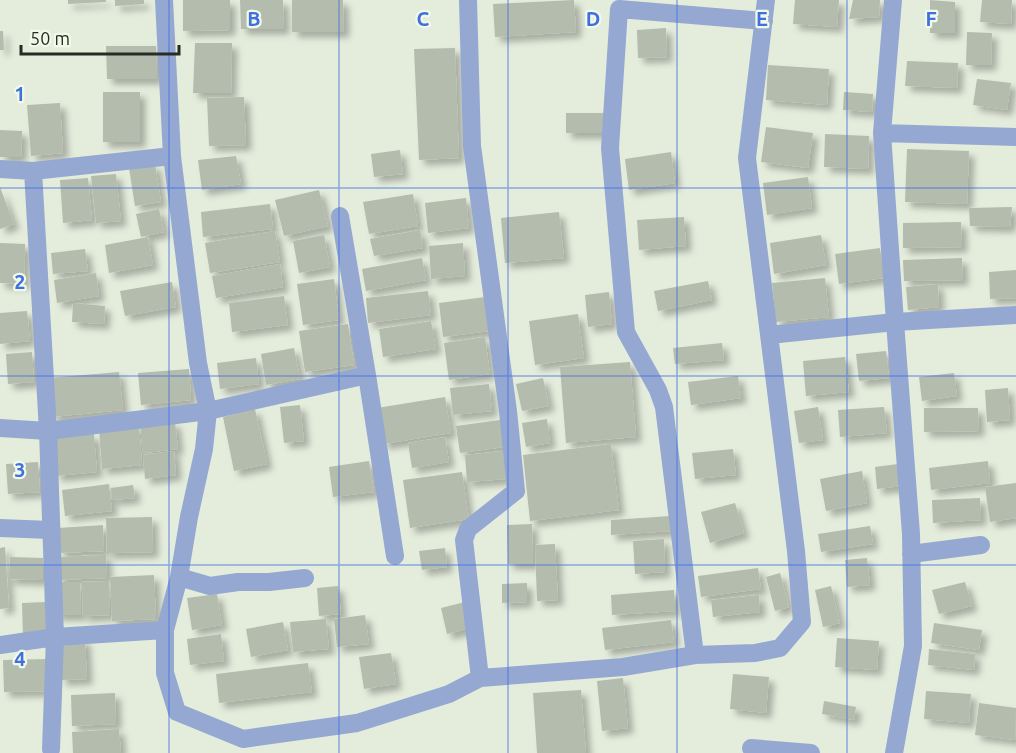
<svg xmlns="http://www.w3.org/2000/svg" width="1016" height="753" font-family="Ubuntu,sans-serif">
<defs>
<filter id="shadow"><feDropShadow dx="5.5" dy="5.5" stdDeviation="3" flood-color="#0004"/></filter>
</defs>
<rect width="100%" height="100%" fill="#e4ecdc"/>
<!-- building -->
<path fill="#b4bcad" filter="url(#shadow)" d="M68,0H106V2L68,4Z
M115,0H144V4L115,6Z
M183,0H230V30L183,31Z
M240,0H283L284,29H241Z
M292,0H343L344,32H292Z
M574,0L576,32L495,37L493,4Z
M795,0H839L837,27L793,24Z
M853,0H880L879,17L849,19Z
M930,0L955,2V33H930Z
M982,0H1012L1011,24L980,22Z
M666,28L667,57L638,58L637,30Z
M0,31H3L4,50H0Z
M967,32L992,33L991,65H966Z
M195,43H232L231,93H193Z
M106,46H156L157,79H107Z
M455,48L459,158L419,160L414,49Z
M907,61L958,63L957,88L905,86Z
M768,65L829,69L827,105L766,100Z
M977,79L1011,83L1007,110L973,105Z
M103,92H140V142H103Z
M844,92L873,94L872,112L843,110Z
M244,97L246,145L209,146L207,98Z
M60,103L63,153L31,156L27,105Z
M566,113H604V133H566Z
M766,127L813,133L808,168L761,162Z
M0,130L22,131L21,157H0Z
M825,134L869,136L868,169L824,167Z
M907,149L969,151L967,204L905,202Z
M400,150L403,174L374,177L371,154Z
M671,152L675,183L629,190L625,159Z
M236,156L241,184L202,190L198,160Z
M155,164L161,202L135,206L129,168Z
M116,174L121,221L96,223L91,176Z
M808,177L812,208L767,215L763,183Z
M88,178L92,220L63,223L60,180Z
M0,187L14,224L0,229Z
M319,190L328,226L284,236L275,200Z
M413,194L418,226L369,234L363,202Z
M466,198L469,228L428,233L425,203Z
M270,204L273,229L203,237L201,212Z
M1012,207L1010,227L970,226L969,208Z
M159,209L164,232L141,237L136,214Z
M559,212L564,258L505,263L501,218Z
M684,217L686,246L639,250L637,220Z
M961,222L962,247L903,248V223Z
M420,230L423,248L374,256L370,239Z
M275,231L280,262L210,273L205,243Z
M324,235L330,267L299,273L293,241Z
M821,235L826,265L774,274L770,243Z
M148,237L153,265L109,273L105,245Z
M0,243L25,244L24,284L0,283Z
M463,243L465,276L431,279L429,246Z
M880,248L884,278L839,284L835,254Z
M85,249L88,271L53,274L51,253Z
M422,258L426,280L366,291L362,269Z
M962,258L963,280L904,281L903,260Z
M280,264L283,287L216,298L212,276Z
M1016,270V298L990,299L989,272Z
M96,273L99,296L57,303L54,280Z
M825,278L829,317L776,322L772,283Z
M334,279L339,320L303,325L297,284Z
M708,281L712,300L658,311L654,291Z
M172,282L176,307L125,316L120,291Z
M938,284L939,307L908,310L906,287Z
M428,291L431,315L368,323L366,298Z
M609,292L612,324L588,327L585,295Z
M284,296L288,325L232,332L229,303Z
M485,297L489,331L443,337L439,303Z
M73,303L105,306L104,324L72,322Z
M27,311L30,341L0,344V313Z
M578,314L584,358L535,365L529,321Z
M431,321L436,349L383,357L379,329Z
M348,324L354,365L305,372L299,331Z
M485,337L490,374L449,380L444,343Z
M722,343L724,360L675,364L673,348Z
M294,348L300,379L266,385L261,354Z
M886,351L889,378L859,381L856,354Z
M32,352L34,382L8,384L6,354Z
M845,357L849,392L806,396L803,361Z
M256,358L259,384L220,389L217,363Z
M630,362L636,437L566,443L560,367Z
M189,369L191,400L141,405L138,373Z
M119,372L123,410L52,417L48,378Z
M954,373L957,396L922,401L919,377Z
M738,376L741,398L691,405L688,382Z
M543,378L549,406L522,411L516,384Z
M489,384L492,411L453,415L450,388Z
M1008,388L1010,420L987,422L985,390Z
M445,397L451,433L383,444L377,408Z
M300,405L304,441L284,443L280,407Z
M818,407L823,440L799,443L794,411Z
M884,407L887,433L840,437L838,410Z
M924,408H978L979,431L924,432Z
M255,409L267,464L234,471L223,417Z
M547,419L550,443L526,447L522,423Z
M500,420L504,447L460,453L456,426Z
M175,422L178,449L143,453L140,425Z
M139,425L142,465L102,469L99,429Z
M94,434L97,472L56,476L53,438Z
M445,437L449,462L412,468L408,443Z
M611,444L619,510L530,521L523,455Z
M733,449L736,475L695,479L692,453Z
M174,451L176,475L145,479L143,455Z
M503,451L506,479L467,482L465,455Z
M369,461L374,492L333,497L329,467Z
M988,461L990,483L931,490L929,468Z
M38,462L40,492L8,494L6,464Z
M898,464L901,486L877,489L875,467Z
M862,471L867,503L826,511L820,479Z
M462,472L469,519L410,528L403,480Z
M1016,483V518L990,522L985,487Z
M109,484L112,511L65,516L62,490Z
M133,485L135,498L112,500L111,488Z
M980,498L981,520L933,523L932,500Z
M735,503L744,533L710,543L701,512Z
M671,516V531L611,535V520Z
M152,517L153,552L107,553L106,518Z
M532,524L533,564H508L507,525Z
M103,525L104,551L59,553L58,528Z
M870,526L873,544L821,552L818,534Z
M664,539L665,572L635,574L633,541Z
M555,544L558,600L537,601L535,545Z
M5,547L9,608L0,609V548Z
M445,548L447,567L422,570L419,551Z
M106,555L107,578L58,580L57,557Z
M10,557L43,558V580L9,579Z
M867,558L870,585L847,587L845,560Z
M758,568L761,589L701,597L698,576Z
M780,573L789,607L775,611L766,577Z
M154,575L156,619L112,621L110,577Z
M109,581L110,615L83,616L82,582Z
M55,582H80L81,615H55Z
M965,582L972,606L939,614L932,590Z
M527,583V602L502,603V584Z
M338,586L341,614L319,616L317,588Z
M831,586L840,623L823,627L815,590Z
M674,590L675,611L612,615L611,595Z
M217,594L222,625L192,630L187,598Z
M759,595L760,612L713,617L711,600Z
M47,602V636L23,637L22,603Z
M465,602L470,628L447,634L441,608Z
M365,615L369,644L337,647L334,619Z
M326,619L329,649L293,652L290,622Z
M671,620L674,642L605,650L602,628Z
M283,622L288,650L251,657L246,629Z
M934,623L982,630L979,650L931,643Z
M221,634L224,661L190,665L187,639Z
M837,638L879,641L877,670L835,667Z
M85,639L87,679L61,680L60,640Z
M929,649L975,654L974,670L928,665Z
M391,653L396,684L364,689L359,657Z
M48,659L49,691L4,692L3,660Z
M308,663L312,692L219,703L216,674Z
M733,674L769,677L766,713L730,709Z
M623,678L628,728L602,731L597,681Z
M581,690L586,753H537L533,693Z
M926,691L971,694L969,723L924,719Z
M115,693L116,724L72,726L71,695Z
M824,701L856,707L854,720L822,714Z
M979,703L1016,708L1015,740L975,735Z
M119,729L121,753H73L72,732Z"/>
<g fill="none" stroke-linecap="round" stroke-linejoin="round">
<!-- minor -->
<path stroke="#94a8d1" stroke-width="18" d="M164,0L172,156
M468,0L472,146L508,411L516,491L468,529L464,540L480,678L623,667L695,655L755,653L780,648L802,622L796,551L747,158L766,0
M882,133L1016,137
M0,169L33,171L172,156L198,363L208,411L204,449L189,517L179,577L165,630V673L177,712L243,739L357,723L449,694L480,678
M33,171L48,431L55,637L51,749
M340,216L367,375
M769,335L895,322L882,133L893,0
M0,428L48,431L208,411L367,375L395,556
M0,528L50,530
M911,554L981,545
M179,577L210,586L238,582H269L305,578
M0,645L55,637L165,630
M695,655L664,407L658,390L626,332L610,148L619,9L764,21
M751,748L811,753
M894,753L913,646L911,534L895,322L1016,315"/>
</g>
<!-- grid -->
<path fill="none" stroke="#406fe0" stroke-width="1.5" stroke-opacity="0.55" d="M169,0V753M339,0V753M508,0V753M677,0V753M847,0V753M0,188H1016M0,376H1016M0,565H1016"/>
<g font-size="20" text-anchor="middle" font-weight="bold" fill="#406fe0" stroke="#f1fae9" stroke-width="4.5" stroke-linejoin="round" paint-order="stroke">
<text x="254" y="26">B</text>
<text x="423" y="26">C</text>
<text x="593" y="26">D</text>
<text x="762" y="26">E</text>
<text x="931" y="26">F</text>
<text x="20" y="101">1</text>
<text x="20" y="289">2</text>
<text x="20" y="477">3</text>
<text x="20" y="666">4</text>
</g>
<!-- scale -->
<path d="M21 45v9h158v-9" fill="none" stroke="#282b25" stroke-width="3"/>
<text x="30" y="45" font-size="18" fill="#282b25" stroke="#f1fae9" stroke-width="4.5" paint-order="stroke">50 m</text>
</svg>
